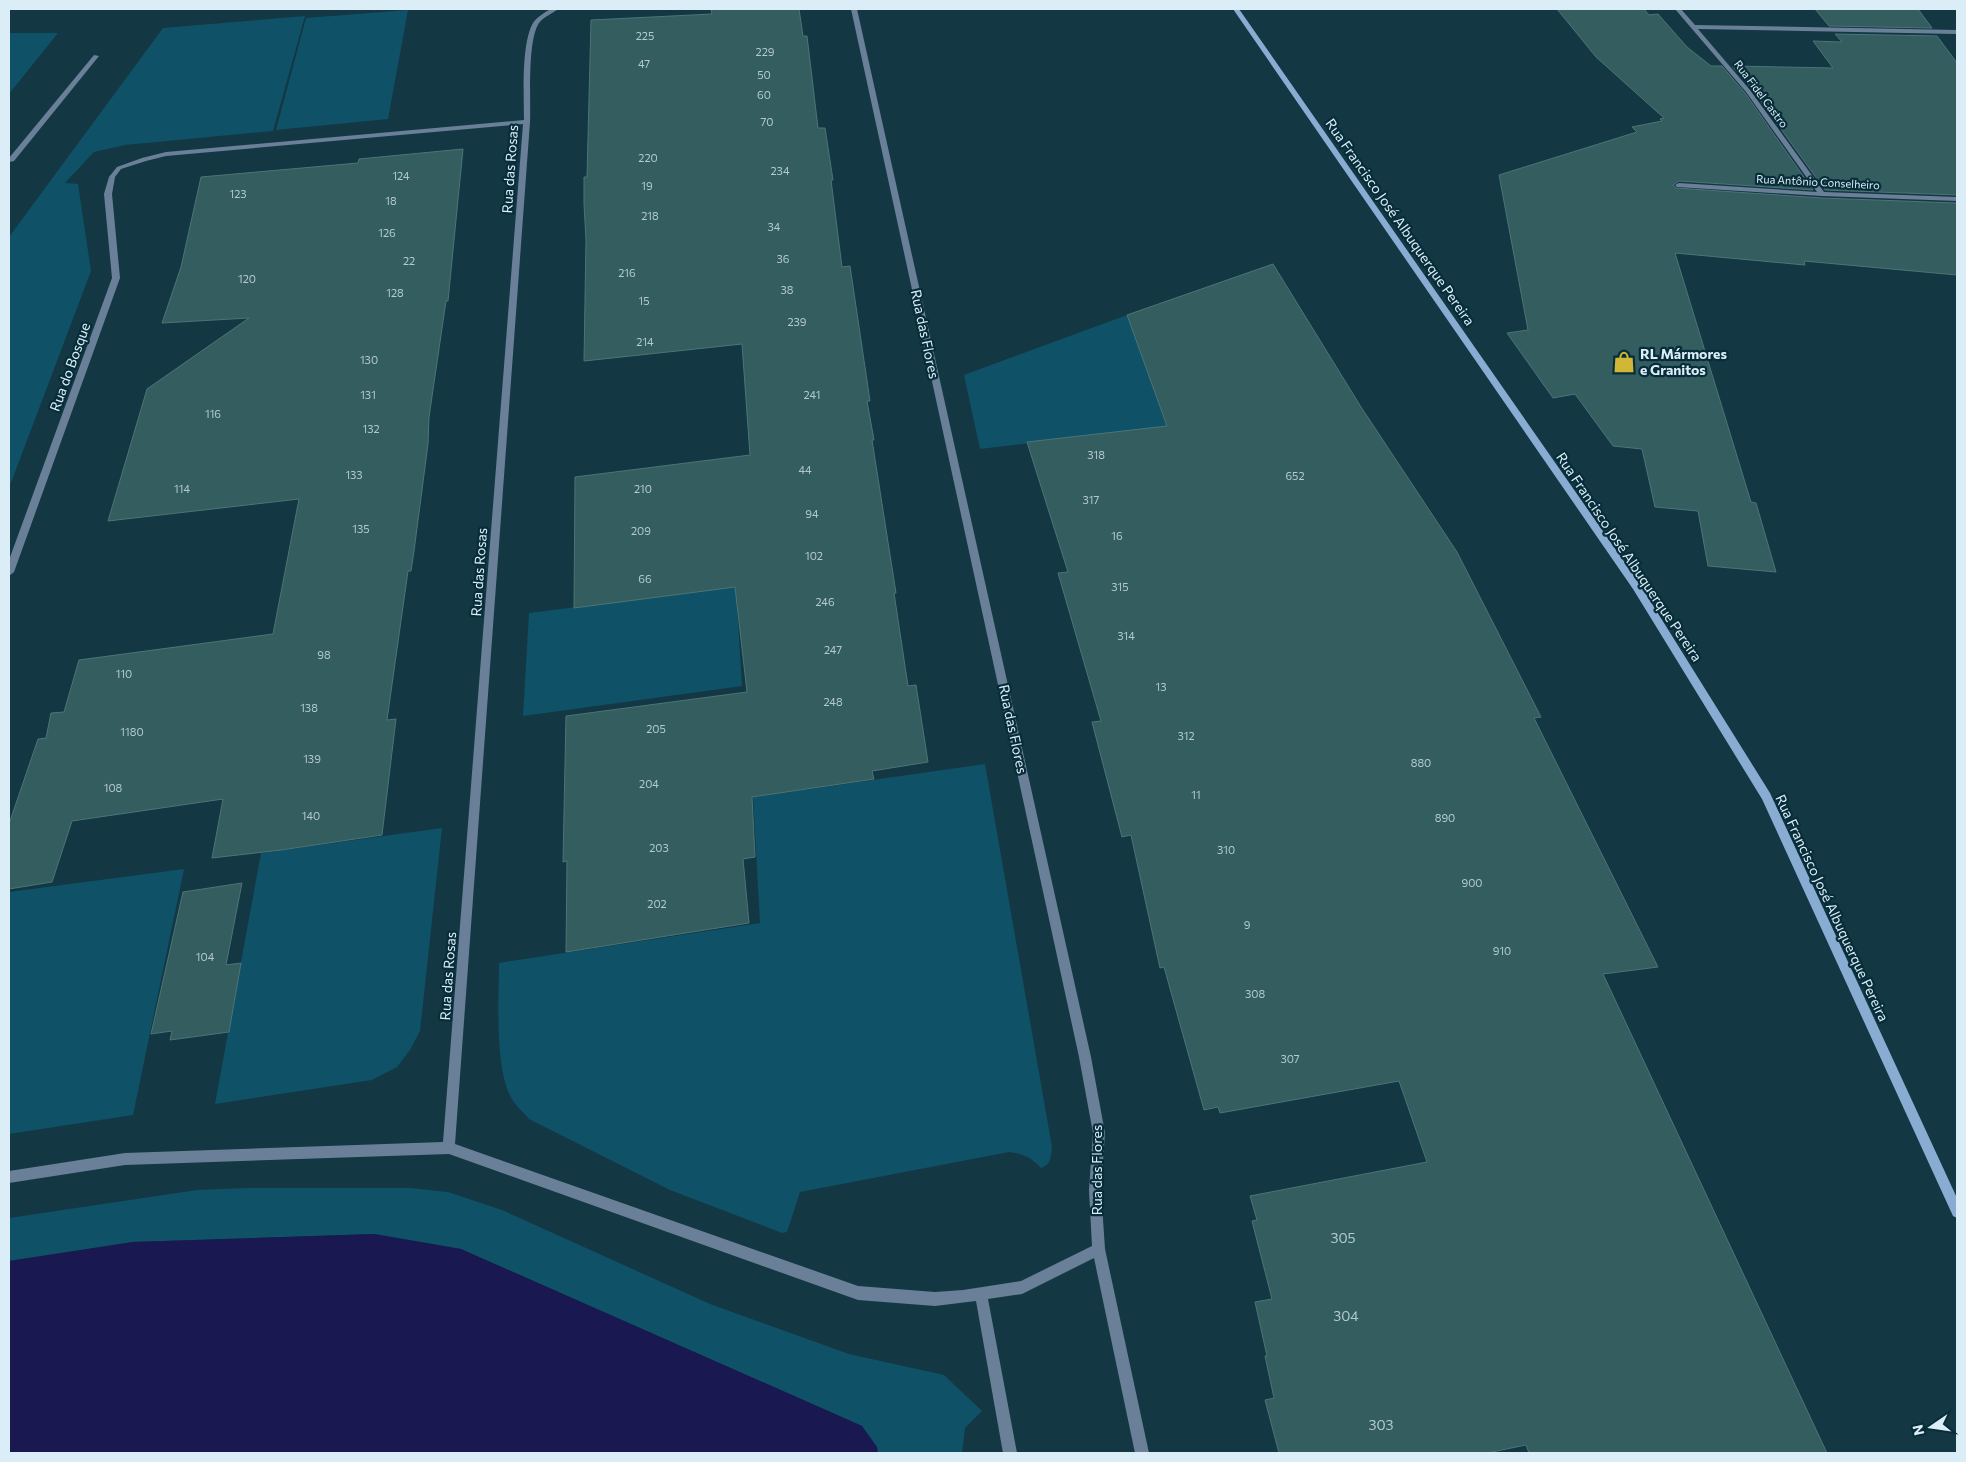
<svg xmlns="http://www.w3.org/2000/svg" width="1966" height="1462" font-family="Commissioner,sans-serif">
<rect width="100%" height="100%" fill="#143744"/>
<!-- green -->
<path fill="#0f5167" d="M408,10L388,119L276,130L306,18Z
M305,16L273,131L125,145L94,152L65,183L78,184L91,271L9,488V237L163,28Z
M9,33H58L9,94Z
M1127,315L1167,427L980,449L964,375Z
M736,587L742,686L523,716L529,613Z
M985,764L1052,1147C1051,1156 1051,1165 1041,1168C1031,1157 1024,1154 1009,1152L800,1192L787,1232L782,1233L670,1190L529,1119C524,1113 517,1107 513,1101C494,1071 499,999 499,963L760,923L753,797Z
M442,828L420,1031L410,1050L397,1067L372,1080L215,1104L261,853Z
M184,869L133,1115L9,1134V892Z
M248,1188H410L448,1192L502,1210L710,1304L849,1354L944,1375L982,1411L965,1428L962,1453H878L876,1447L862,1426L461,1249L374,1234L133,1242L9,1261V1218L197,1190Z"/>
<!-- water -->
<path fill="#191851" d="M374,1234L461,1249L862,1426L877,1447L878,1453H9V1261L133,1242Z"/>
<!-- building -->
<path fill="#345d5f" stroke="#4c7577" d="M711,9H799L803,36H807L818,128H825L833,180H831L842,267L850,266L870,401H867L874,440H872L896,593H894L908,686L916,685L928,762L872,771L874,779L752,797L755,857L743,859L749,923L566,952L567,861L563,862L566,716L747,692L735,587L574,608L575,477L750,455L742,344L584,361L586,240L584,204V177H587L591,20L712,14Z
M1557,9H1644L1649,15L1658,14L1687,47L1711,66H1722L1745,93L1813,190L1679,181L1673,185L1676,188L1822,198L1957,203V275L1804,261L1805,265L1675,253L1751,502L1756,503L1776,572L1708,566L1698,511L1655,507L1642,449L1613,446L1575,394L1553,398L1507,333L1528,330L1499,175L1637,132L1632,127L1662,121L1660,119L1664,118L1596,57Z
M1815,9H1918L1932,28L1829,26Z
M1835,34L1937,36L1957,63V195L1825,190L1752,89L1732,66L1833,68L1813,41L1842,42Z
M463,149L448,301H446L429,417L428,444L414,551L411,571H408L387,720L396,719L382,835L281,850L212,858L223,799L72,821L52,882L9,889V824L38,739L46,738L51,713L64,712L79,660L273,634L299,499L108,521L147,389L249,318L162,323L181,267L201,177L358,163L359,159Z
M1273,264L1361,407L1457,552L1541,717L1534,718L1658,967L1603,974L1827,1453H1529L1526,1445L1487,1453H1279L1265,1400L1274,1398L1265,1356H1267L1255,1302L1272,1299L1252,1221L1257,1220L1250,1196L1427,1162L1399,1081L1220,1113L1218,1107L1204,1110L1164,967L1160,968L1131,835L1122,837L1092,722L1101,721L1058,573L1068,572L1027,442L1167,426L1127,315Z
M242,883L226,965L241,963L229,1032L170,1040L172,1031L151,1034L183,892Z"/>
<g fill="none" stroke-linecap="round" stroke-linejoin="round">
<!-- minor -->
<path fill="#6a8099" fill-rule="evenodd" d="M551,9H558C552,14 543,17 539,23C527,41 531,100 530,122L455,1144L858,1286L935,1292L963,1290L1021,1281L1092,1246L1089,1190L1093,1133L1079,1057L851,9H857L1091,1057L1105,1133L1101,1190L1105,1249L1149,1453H1135L1094,1258L1022,1294L988,1299L1017,1453H1003L976,1301L935,1306L858,1300L449,1154L125,1165L9,1183V1171L125,1153L443,1142L523,124L166,156L146,161L121,169L115,177L112,194L120,278L14,572L9,576V560L112,278L104,194L109,177L117,167L142,158L166,152L524,120C524,96 521,44 533,23C537,17 545,12 551,9Z
M1675,9H1681L1695,25L1957,30V34L1698,29L1750,90L1824,192L1957,197V201L1822,196L1677,187L1675,185L1679,183L1817,192L1746,92Z
M94,55L99,56L14,161L9,162V158Z"/>
<!-- secondary -->
<path fill="#89acd3" fill-rule="evenodd" d="M1233,9H1239L1639,583L1770,793L1957,1198V1218L1953,1216L1762,799L1633,589Z"/>
</g>
<!-- icons -->
<defs>
<g id="shop-bare" transform="scale(1.725)"><path d="M-5-2.5h2.3a2.7 3.5 0 0 1 5.4 0H5L5.5 6h-11ZM-1.5-2.5h3a1.5 2.3 0 0 0-3 0Z" fill="#d0b836" stroke="#082d3a" stroke-width="2.5" paint-order="stroke"/></g>
</defs>
<g fill-rule="evenodd">
<use href="#shop-bare" x="1624" y="362"/>
</g>
<g text-anchor="middle" stroke-width="4.5" stroke-linejoin="round" paint-order="stroke">
<!-- number labels -->
<g font-size="11" fill="#b1cad1">
<text x="645" y="40">225</text>
<text x="765" y="56">229</text>
<text x="644" y="68">47</text>
<text x="764" y="79">50</text>
<text x="764" y="99">60</text>
<text x="767" y="126">70</text>
<text x="648" y="162">220</text>
<text x="780" y="175">234</text>
<text x="401" y="180">124</text>
<text x="647" y="190">19</text>
<text x="238" y="198">123</text>
<text x="391" y="205">18</text>
<text x="650" y="220">218</text>
<text x="774" y="231">34</text>
<text x="387" y="237">126</text>
<text x="783" y="263">36</text>
<text x="409" y="265">22</text>
<text x="627" y="277">216</text>
<text x="247" y="283">120</text>
<text x="787" y="294">38</text>
<text x="395" y="297">128</text>
<text x="644" y="305">15</text>
<text x="797" y="326">239</text>
<text x="645" y="346">214</text>
<text x="369" y="364">130</text>
<text x="368" y="399">131</text>
<text x="812" y="399">241</text>
<text x="213" y="418">116</text>
<text x="371" y="433">132</text>
<text x="1096" y="459">318</text>
<text x="805" y="474">44</text>
<text x="354" y="479">133</text>
<text x="1295" y="480">652</text>
<text x="182" y="493">114</text>
<text x="643" y="493">210</text>
<text x="1091" y="504">317</text>
<text x="812" y="518">94</text>
<text x="361" y="533">135</text>
<text x="641" y="535">209</text>
<text x="1117" y="540">16</text>
<text x="814" y="560">102</text>
<text x="645" y="583">66</text>
<text x="1120" y="591">315</text>
<text x="825" y="606">246</text>
<text x="1126" y="640">314</text>
<text x="833" y="654">247</text>
<text x="324" y="659">98</text>
<text x="124" y="678">110</text>
<text x="1161" y="691">13</text>
<text x="833" y="706">248</text>
<text x="309" y="712">138</text>
<text x="656" y="733">205</text>
<text x="132" y="736">1180</text>
<text x="1186" y="740">312</text>
<text x="312" y="763">139</text>
<text x="1421" y="767">880</text>
<text x="649" y="788">204</text>
<text x="113" y="792">108</text>
<text x="1196" y="799">11</text>
<text x="311" y="820">140</text>
<text x="1445" y="822">890</text>
<text x="659" y="852">203</text>
<text x="1226" y="854">310</text>
<text x="1472" y="887">900</text>
<text x="657" y="908">202</text>
<text x="1247" y="929">9</text>
<text x="1502" y="955">910</text>
<text x="205" y="961">104</text>
<text x="1255" y="998">308</text>
<text x="1290" y="1063">307</text>
</g>
<!-- far-street labels -->
<g font-size="11" fill="#dbeef7" stroke="#082d3a">
<text transform="translate(1761 94) rotate(53)" y="4">Rua Fidel Castro</text>
<text transform="translate(1818 182) rotate(3)" y="4">Rua Antônio Conselheiro</text>
</g>
<!-- street labels -->
<g font-size="14" fill="#dbeef7" stroke="#082d3a">
<text transform="translate(510 169) rotate(-86)" y="5">Rua das Rosas</text>
<text transform="translate(1400 222) rotate(55)" y="5">Rua Francisco José Albuquerque Pereira</text>
<text transform="translate(925 334) rotate(78)" y="5">Rua das Flores</text>
<text transform="translate(70 367) rotate(-70)" y="5">Rua do Bosque</text>
<text transform="translate(1629 557) rotate(56)" y="5">Rua Francisco José Albuquerque Pereira</text>
<text transform="translate(479 572) rotate(-86)" y="5">Rua das Rosas</text>
<text transform="translate(1013 729) rotate(78)" y="5">Rua das Flores</text>
<text transform="translate(1832 908) rotate(65)" y="5">Rua Francisco José Albuquerque Pereira</text>
<text transform="translate(448 976) rotate(-86)" y="5">Rua das Rosas</text>
<text transform="translate(1097 1170) rotate(-90)" y="5">Rua das Flores</text>
</g>
<!-- poi labels -->
<g font-size="14" font-weight="bold" fill="#dbeef7" stroke="#082d3a" text-anchor="start">
<text x="1640" y="359">RL Mármores<tspan x="1640" dy="16">e Granitos</tspan></text>
</g>
<!-- near-number labels -->
<g font-size="14" fill="#b1cad1">
<text x="1343" y="1243">305</text>
<text x="1346" y="1321">304</text>
<text x="1381" y="1430">303</text>
</g>
</g>
<!-- border -->
<rect width="1966" height="1462" fill="none" stroke="#dbeef7" stroke-width="20"/>
<!-- north arrow -->
<g transform="translate(1931 1427) rotate(257)" stroke="#082d3a" stroke-width="4" paint-order="stroke">
<path d="M0-4L9 19L0 12L-9 19Z" fill="#dbeef7"/>
<text y="-8" font-size="14" font-weight="bold" text-anchor="middle" fill="#dbeef7">N</text>
</g>
</svg>
